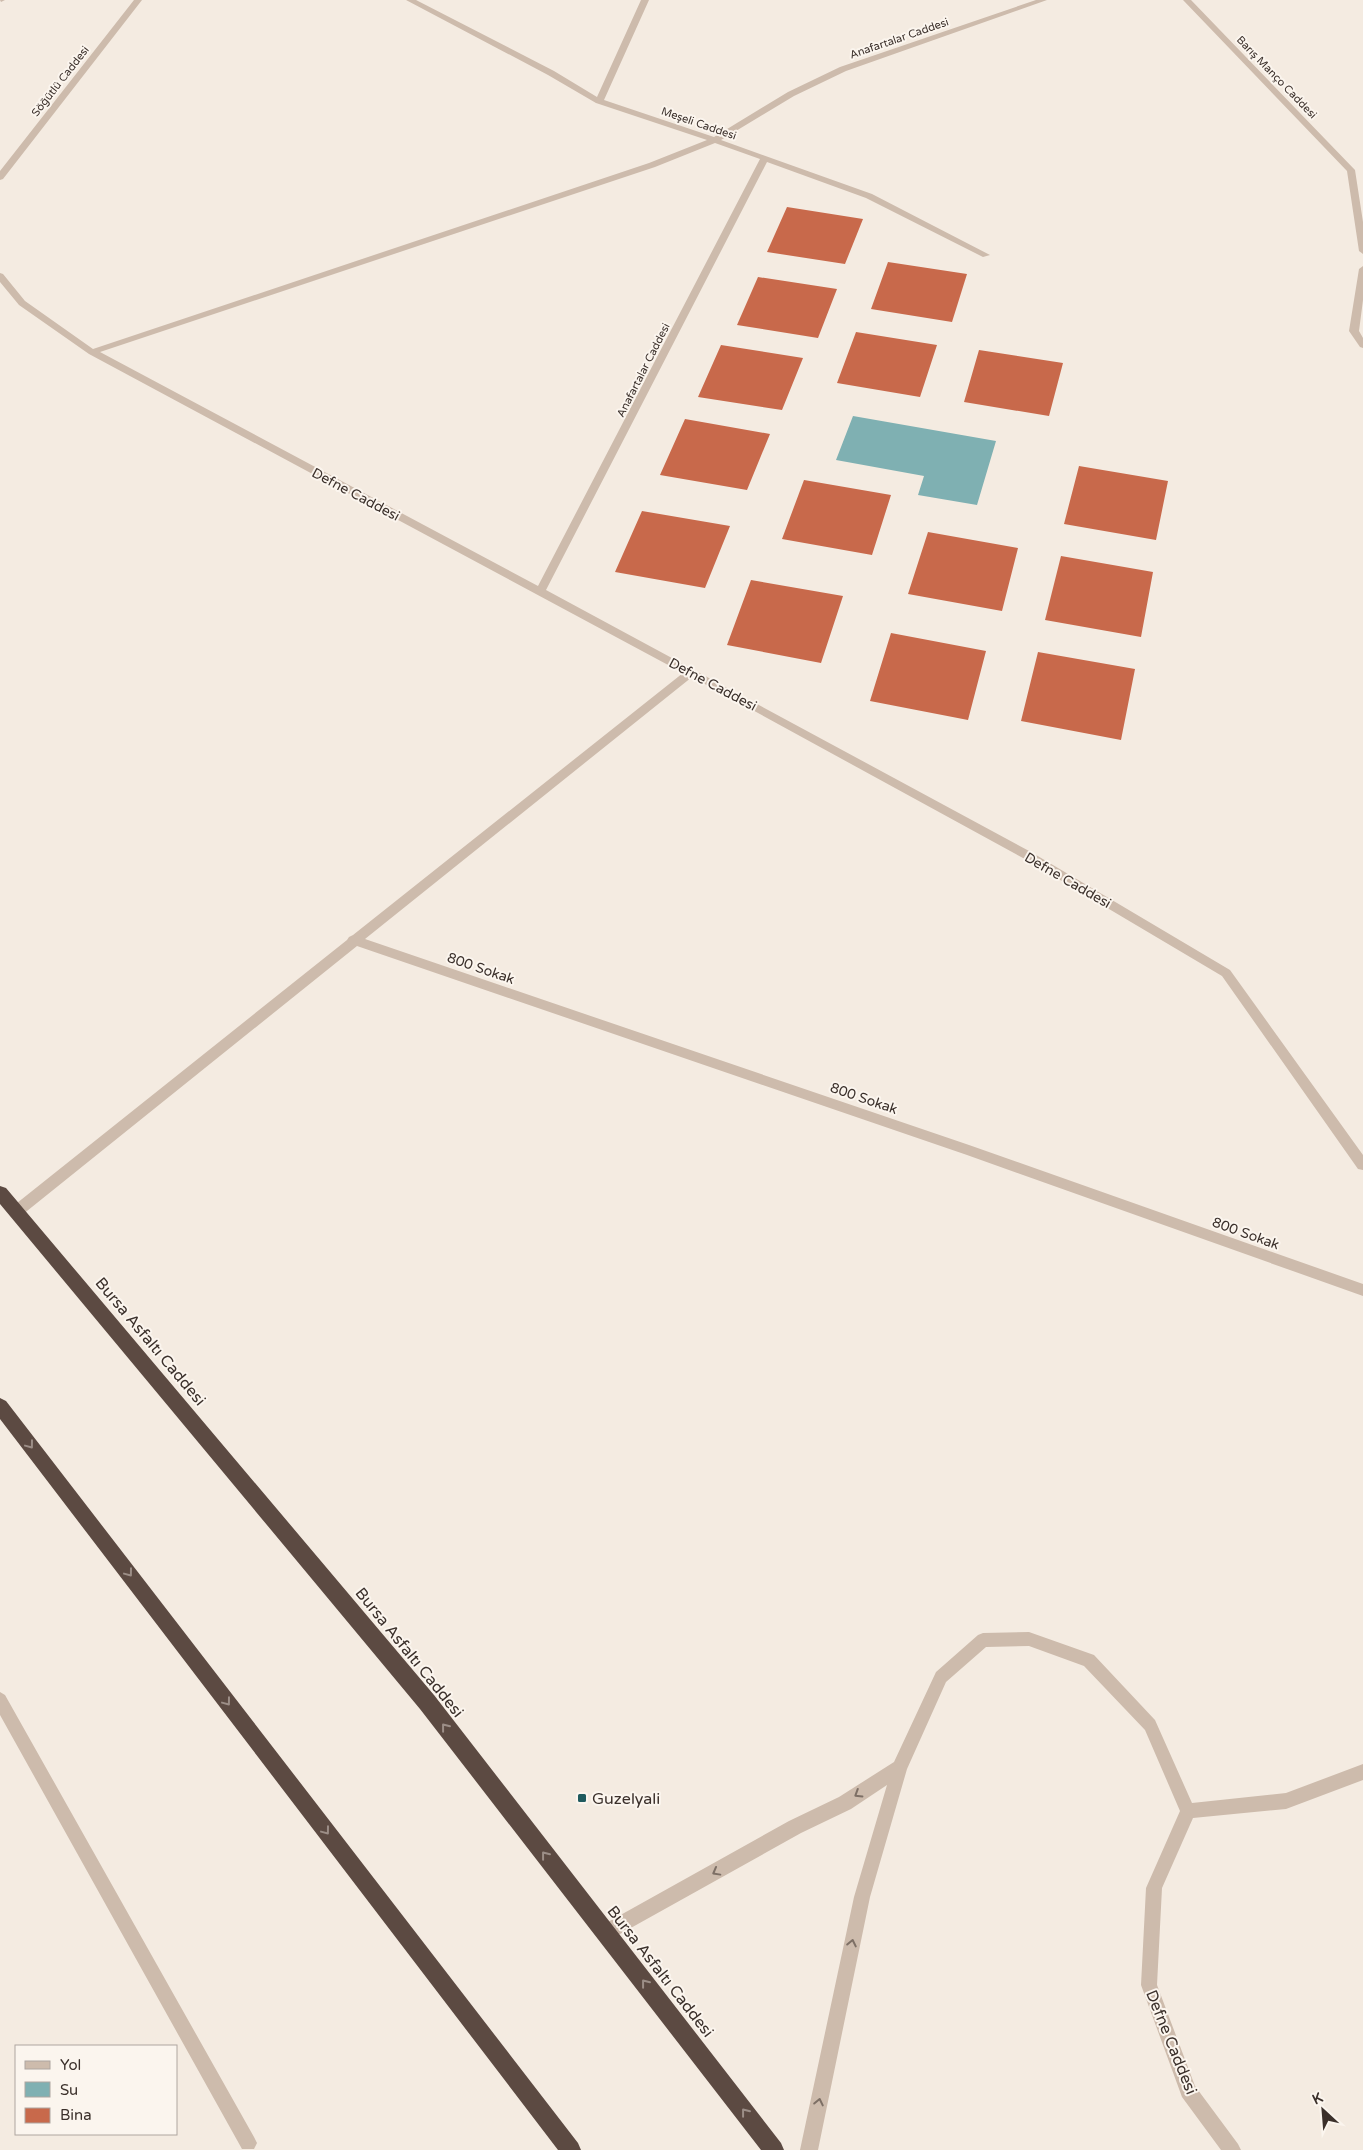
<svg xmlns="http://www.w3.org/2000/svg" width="1363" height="2150" font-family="'Varela Round',sans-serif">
<rect width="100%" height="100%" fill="#f4ebe1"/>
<!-- water -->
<path fill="#7fb0b2" d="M853,416L996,441L977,505L918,495L924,476L836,460Z"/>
<!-- building -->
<path fill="#c8694b" d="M787,207L863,219L845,264L767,252Z
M888,262L967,274L952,322L871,309Z
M758,277L837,289L818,338L737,325Z
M856,332L937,345L920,397L837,383Z
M721,345L803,358L782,410L698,397Z
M979,350L1063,363L1049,416L964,402Z
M685,419L770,434L747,490L660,475Z
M1079,466L1168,481L1156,540L1064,524Z
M804,480L891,495L872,555L782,539Z
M642,511L730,526L705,588L615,572Z
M928,532L1018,548L1002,611L908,594Z
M1061,556L1153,572L1141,637L1045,620Z
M751,580L843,596L821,663L727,645Z
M891,633L986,651L968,720L870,701Z
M1038,652L1135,669L1121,740L1021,721Z"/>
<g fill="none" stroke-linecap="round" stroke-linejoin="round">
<!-- minor -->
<path fill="#cdbbac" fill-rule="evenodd" d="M0,0H5L1,2Z
M134,0H142L3,179L0,180V171Z
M406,0H416L554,71L597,97L641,0H649L604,100L714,137L788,92L840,67L1036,0H1047L846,71L794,96L721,140L872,194L990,255L983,257L866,198L767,162L546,590L1031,852L1230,970L1363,1155V1170L1358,1169L1222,976L1023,858L692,677L365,939L969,1145L1363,1284V1296L967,1155L357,946L22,1215L17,1217L12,1215L10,1211L12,1207L347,940L349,937L353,935L683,673L89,354L19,305L0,282V273L3,274L25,301L93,349L649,163L707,140L596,103L548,75ZM715,143L760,159L538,586L100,352L655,167Z
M1183,0H1191L1355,170L1363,222V254L1359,251L1347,171Z
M1363,266V300L1359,331L1363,338V348L1360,347L1349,331L1359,269Z
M1029,1632L1094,1655L1155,1720L1192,1803L1286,1793L1363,1764V1780L1286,1809L1193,1818L1162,1888L1157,1985L1195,2086L1238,2144L1241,2150H1221L1182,2097L1141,1985L1146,1888L1180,1811L1145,1730L1084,1666L1029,1646L986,1647L946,1682L907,1769L870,1897L818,2150H800L854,1897L887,1785L851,1809L801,1833L611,1939L605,1941L599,1939L597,1933L599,1927L789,1821L839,1797L894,1762L936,1672L978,1635L983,1633Z
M0,1692L5,1695L254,2137L257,2143L254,2149H242L0,1715Z"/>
<!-- highway -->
<path fill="#5c4a42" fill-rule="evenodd" d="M0,1186L6,1188L434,1695L781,2143L784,2150H761L420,1709L0,1204Z
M0,1398L6,1401L578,2143L581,2150H558L0,1419Z"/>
</g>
<!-- one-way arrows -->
<defs><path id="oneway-chevron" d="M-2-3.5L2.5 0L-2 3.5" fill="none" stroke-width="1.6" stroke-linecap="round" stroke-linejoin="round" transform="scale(1.25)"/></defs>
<g stroke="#9c8e87">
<use href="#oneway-chevron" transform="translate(30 1445) rotate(53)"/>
<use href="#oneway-chevron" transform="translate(129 1573) rotate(53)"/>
<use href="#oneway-chevron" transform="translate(227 1702) rotate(53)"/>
<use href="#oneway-chevron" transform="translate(445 1727) rotate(-128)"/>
<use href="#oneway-chevron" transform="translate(326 1831) rotate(53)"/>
<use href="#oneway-chevron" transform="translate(545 1855) rotate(-128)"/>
<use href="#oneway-chevron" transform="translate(645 1983) rotate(-128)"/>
<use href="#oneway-chevron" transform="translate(745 2112) rotate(-128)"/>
</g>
<g stroke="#7d6f65">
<use href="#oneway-chevron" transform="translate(858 1794) rotate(148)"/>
<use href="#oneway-chevron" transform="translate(716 1872) rotate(151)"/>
<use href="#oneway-chevron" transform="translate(852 1943) rotate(-78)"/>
<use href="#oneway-chevron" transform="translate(819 2102) rotate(-78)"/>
</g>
<!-- markers -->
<rect fill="#1f5a5e" stroke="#fbf5ee" stroke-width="2" x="577" y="1793" width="10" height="10" rx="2.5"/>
<g text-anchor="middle" stroke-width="4" stroke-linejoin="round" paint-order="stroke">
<!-- far-street labels -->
<g font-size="11" fill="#3b302b" stroke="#fbf5ee">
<text transform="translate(899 38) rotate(-19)" y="4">Anafartalar Caddesi</text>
<text transform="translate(1277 77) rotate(46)" y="4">Barış Manço Caddesi</text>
<text transform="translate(60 81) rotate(-52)" y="4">Söğütlü Caddesi</text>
<text transform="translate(699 123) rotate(19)" y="4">Meşeli Caddesi</text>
<text transform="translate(643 370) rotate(-63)" y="4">Anafartalar Caddesi</text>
</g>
<!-- street labels -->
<g font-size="14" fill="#3b302b" stroke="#fbf5ee">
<text transform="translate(356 494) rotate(28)" y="5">Defne Caddesi</text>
<text transform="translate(713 684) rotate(28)" y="5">Defne Caddesi</text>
<text transform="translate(1068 880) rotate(30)" y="5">Defne Caddesi</text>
<text transform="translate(481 968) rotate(19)" y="5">800 Sokak</text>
<text transform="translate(864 1098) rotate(19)" y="5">800 Sokak</text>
<text transform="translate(1246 1233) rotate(20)" y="5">800 Sokak</text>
</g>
<!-- near-street labels -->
<g font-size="16" fill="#3b302b" stroke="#fbf5ee">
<text transform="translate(151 1341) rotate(50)" y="6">Bursa Asfaltı Caddesi</text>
<text transform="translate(410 1652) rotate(51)" y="6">Bursa Asfaltı Caddesi</text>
<text transform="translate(661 1971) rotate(52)" y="6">Bursa Asfaltı Caddesi</text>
<text transform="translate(1172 2042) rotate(68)" y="6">Defne Caddesi</text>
</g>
<!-- near-poi labels -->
<g font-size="16" fill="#3b302b" stroke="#fbf5ee" text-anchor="start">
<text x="592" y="1804">Guzelyali</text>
</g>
</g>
<!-- legend -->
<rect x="15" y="2045" width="162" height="90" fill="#fbf5ee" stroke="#aea6a0"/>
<rect x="25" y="2061" width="25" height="8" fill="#cdbbac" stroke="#aea6a0"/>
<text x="60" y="2070" font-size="15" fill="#3b302b">Yol</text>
<rect x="25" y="2082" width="25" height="15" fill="#7fb0b2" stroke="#aea6a0"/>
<text x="60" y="2095" font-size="15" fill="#3b302b">Su</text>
<rect x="25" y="2108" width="25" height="15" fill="#c8694b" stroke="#aea6a0"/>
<text x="60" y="2120" font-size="15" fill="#3b302b">Bina</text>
<!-- north arrow -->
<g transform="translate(1323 2110) rotate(334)" stroke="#fbf5ee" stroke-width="4" paint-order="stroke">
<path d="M0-4L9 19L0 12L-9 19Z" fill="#3b302b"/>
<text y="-8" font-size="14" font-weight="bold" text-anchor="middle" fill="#3b302b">K</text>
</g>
</svg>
